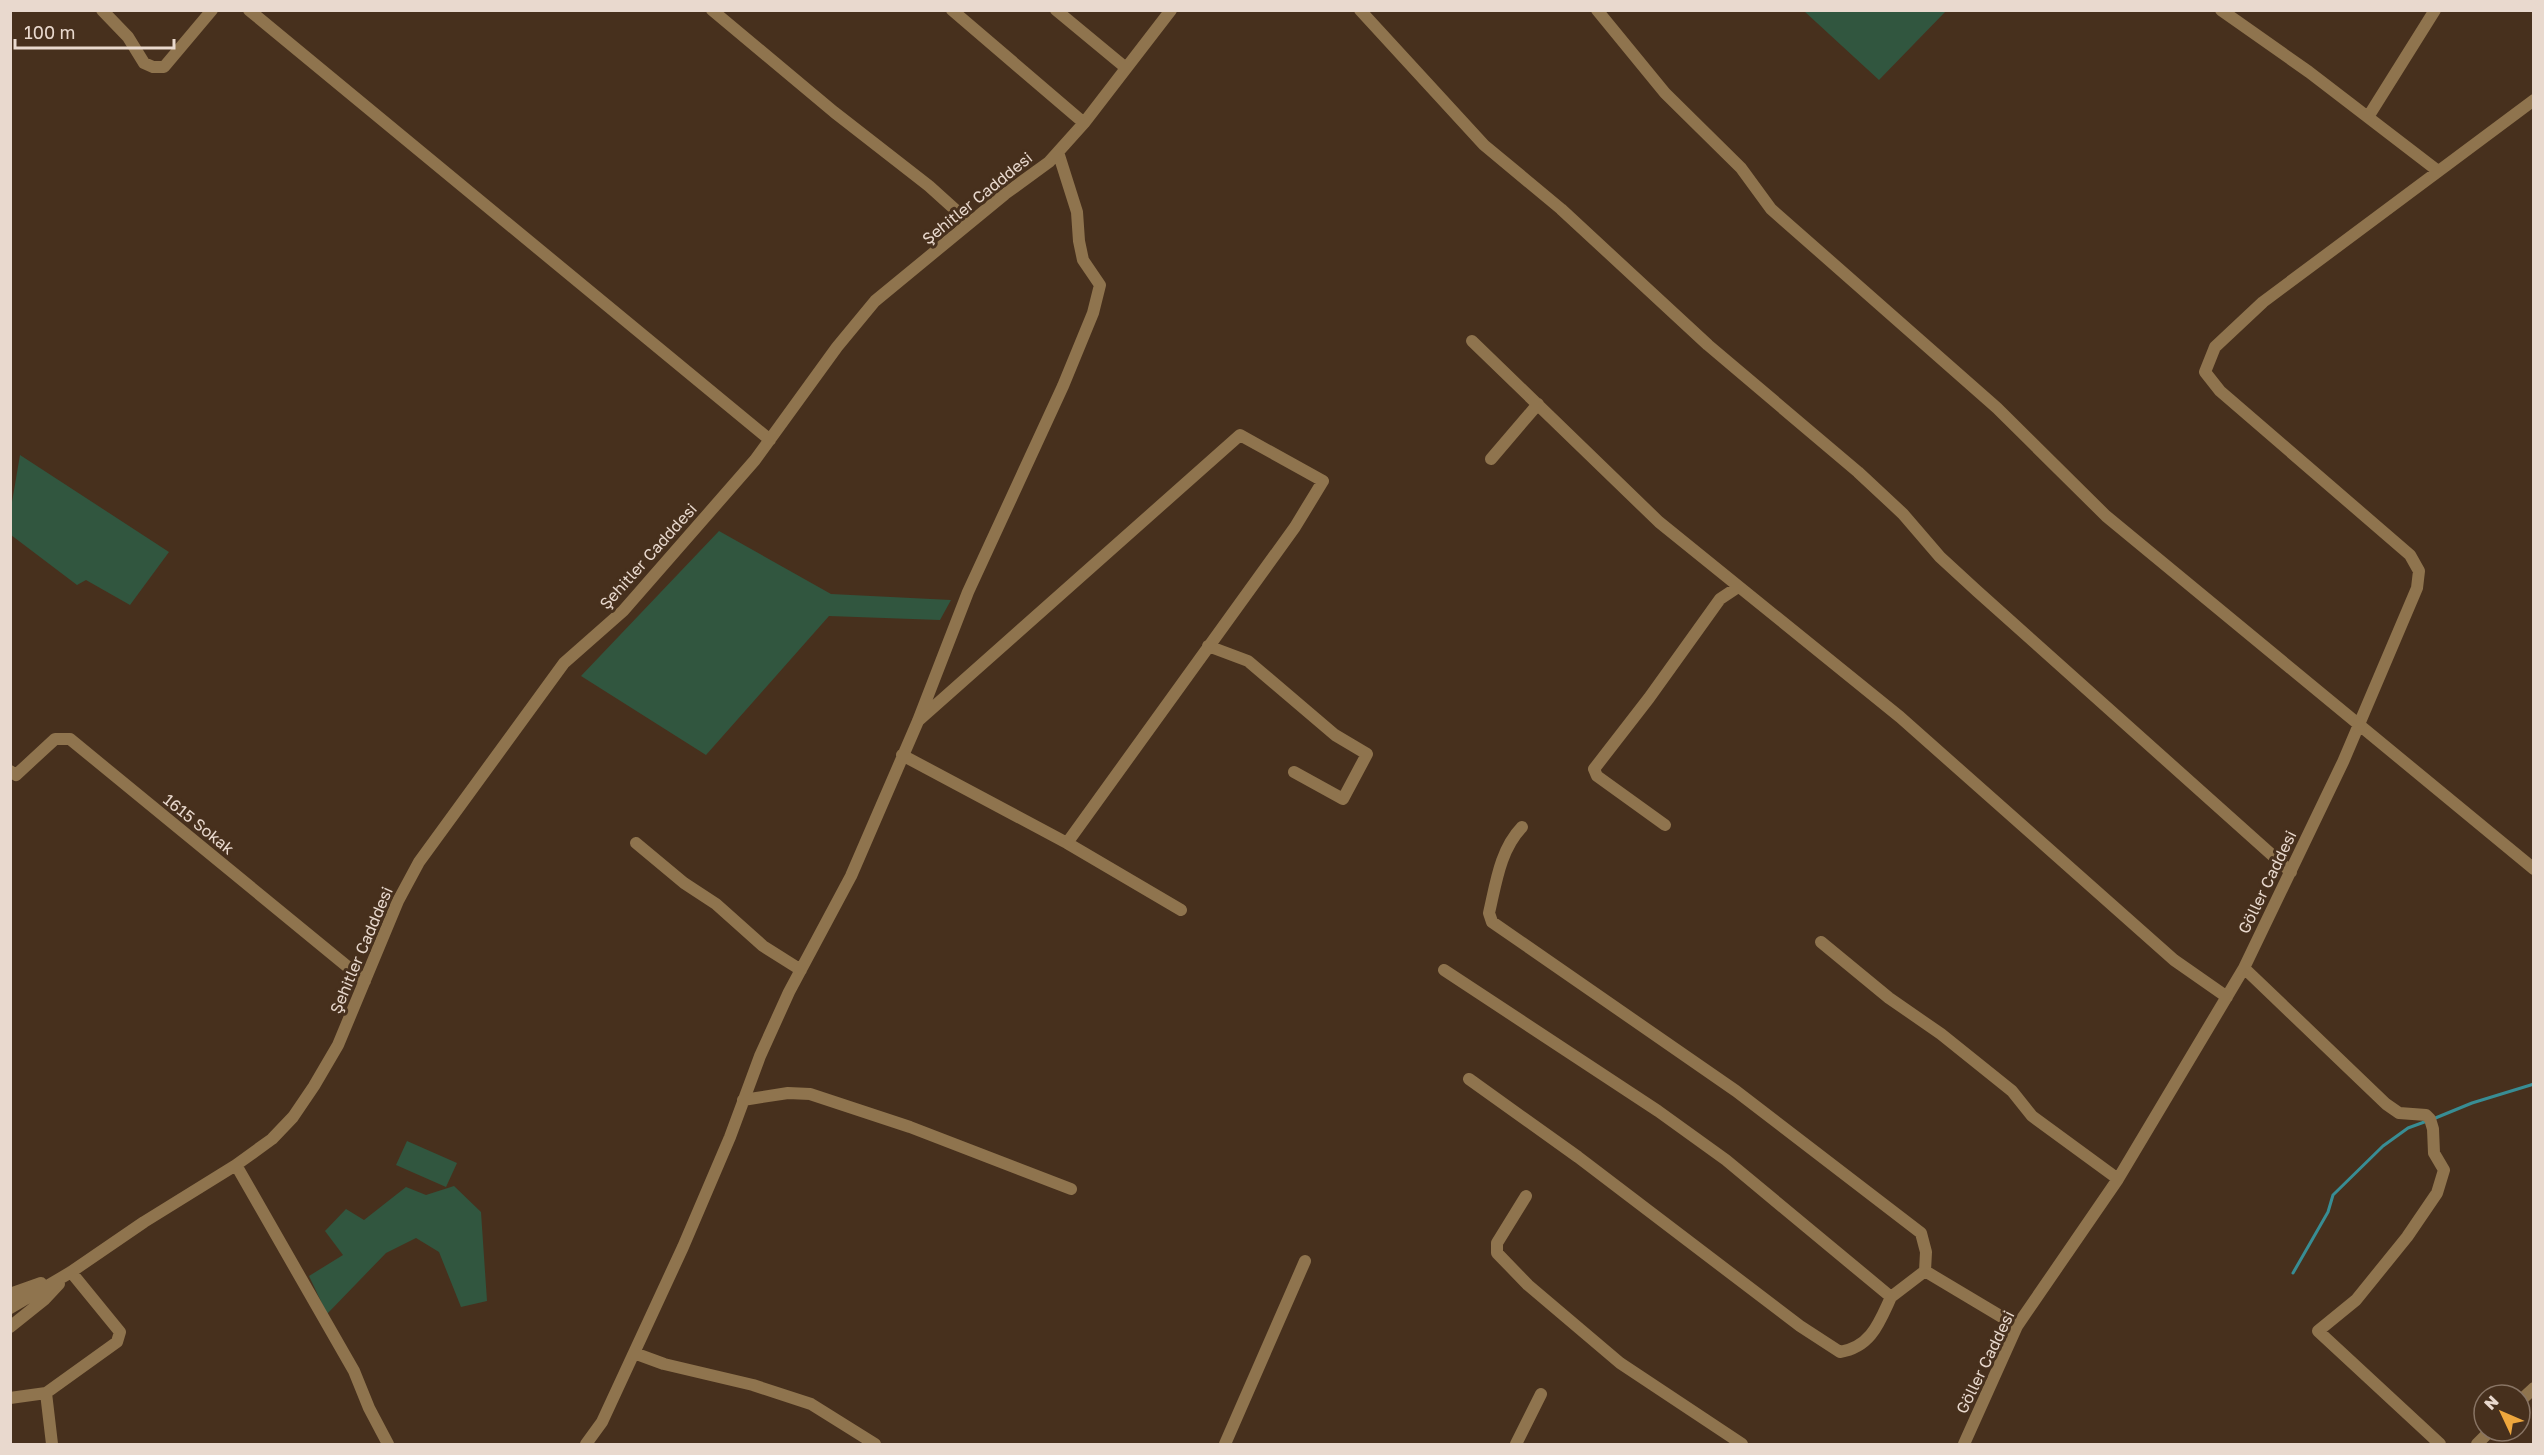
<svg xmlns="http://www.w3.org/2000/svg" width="2544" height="1455" font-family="'Golos Text',sans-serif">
<rect width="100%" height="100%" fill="#47301d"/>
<!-- green -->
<path fill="#31563f" d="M1804,11H1946L1879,80Z
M20,455L169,552L130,605L86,580L77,585L11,535V508Z
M719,531L831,594L951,600L940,620L829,616L706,755L581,676Z
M407,1141L457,1163L446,1187L396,1165Z
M454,1186L481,1212L487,1301L461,1307L439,1252L416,1238L386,1253L327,1314L309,1276L343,1255L325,1231L346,1209L364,1220L406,1187L426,1195Z"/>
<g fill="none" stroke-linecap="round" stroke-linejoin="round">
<!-- stream -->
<path stroke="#388d94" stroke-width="3" d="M2433,1119L2472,1103L2534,1084
M2293,1273L2328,1212L2333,1195L2383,1146L2408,1128L2427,1121"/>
<!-- minor -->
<path stroke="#8f744e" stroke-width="12" d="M102,10L128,37L144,63L153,67H164L212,10
M249,10L770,440
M712,10L834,112L929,186L970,223
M952,10L1084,123
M1056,10L1126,68
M1360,10L1484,145L1561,209L1708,345L1858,472L1903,514L1940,557L1977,591L2291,872
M1597,10L1665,93L1741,168L1771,209L1997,408L2106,516L2534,869
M2221,10L2309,72L2438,171
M2368,117L2435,10
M1472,341L1659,522L1900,717L2174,960L2227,997
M1491,459L1538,404
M1208,646L1248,661L1335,735L1367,754L1343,799L1294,772
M919,720L1240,435L1323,481L1295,527L1067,843
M902,755L1067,843L1181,910
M10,771L16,775L55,739H70L365,981
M1665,825L1597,776L1594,769L1649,698L1720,599L1738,587
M1522,827C1500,850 1496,883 1489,913L1492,922L1736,1091L1921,1233L1926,1252L1925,1271L2017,1326
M636,843L684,883L716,904L763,946L801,970
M1821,942L1889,998L1941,1034L2012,1091L2032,1116L2118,1179
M2244,968L2386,1104L2399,1113L2426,1115L2430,1119L2433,1129L2434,1153L2444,1170L2437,1193L2407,1237L2356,1300L2318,1331L2440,1444
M1444,970L1658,1111L1726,1160L1891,1297L1925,1271
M1469,1079L1578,1157L1800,1326L1840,1352C1871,1347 1879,1323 1891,1297
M743,1100L788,1093L810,1094L910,1127L1071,1189
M236,1165L354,1371L369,1408L388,1444
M1526,1196L1497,1243V1253L1528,1285L1620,1363L1742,1444
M10,1294L41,1283
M10,1308L71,1272L144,1222L236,1165L272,1139L293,1117L314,1086L338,1045L398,901L419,862L564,663L623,611L755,460L837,347L875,301L1005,194L1049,162L1084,123L1171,10
M10,1327L45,1299L59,1284
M634,1353L664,1364L753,1385L811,1404L875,1444
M46,1393L52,1444
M10,1398L46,1393L117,1342L120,1332L71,1272
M2520,1401L2534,1388
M586,1444L602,1422L683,1247L730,1137L760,1056L789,992L851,876L918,721L968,592L1063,386L1093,313L1100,285L1083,260L1079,241L1077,212L1058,152
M1225,1444L1305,1261
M1516,1444L1541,1394
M1964,1444L2017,1326L2118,1179L2244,968L2343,762L2417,588L2419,571L2410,555L2220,391L2205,372L2215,347L2263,302L2534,100
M2477,1444L2490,1431"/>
</g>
<g text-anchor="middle" stroke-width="6" stroke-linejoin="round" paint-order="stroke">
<!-- street labels -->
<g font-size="16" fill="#e9d9ce" stroke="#47301d">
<text transform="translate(977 198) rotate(-39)" y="6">Şehitler Cadddesi</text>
<text transform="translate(648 556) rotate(-48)" y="6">Şehitler Cadddesi</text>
<text transform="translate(199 824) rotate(39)" y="6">1615 Sokak</text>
<text transform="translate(2267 882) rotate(-64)" y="6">Göller Caddesi</text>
<text transform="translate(361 950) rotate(-67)" y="6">Şehitler Cadddesi</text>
<text transform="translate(1985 1362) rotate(-64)" y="6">Göller Caddesi</text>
</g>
</g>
<!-- border -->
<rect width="2544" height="1455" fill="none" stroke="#e9d9ce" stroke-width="24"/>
<!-- north arrow -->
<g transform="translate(2502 1413) rotate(314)"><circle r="28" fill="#47301d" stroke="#887464" stroke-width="1.5"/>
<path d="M0-4.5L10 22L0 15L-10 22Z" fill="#eea73d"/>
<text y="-9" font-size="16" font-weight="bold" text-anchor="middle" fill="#e9d9ce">N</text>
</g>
<!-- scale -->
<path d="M15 39v9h159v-9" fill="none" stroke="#e9d9ce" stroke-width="3"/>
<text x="24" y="39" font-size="18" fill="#e9d9ce" stroke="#47301d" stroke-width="4.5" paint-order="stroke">100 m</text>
</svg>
